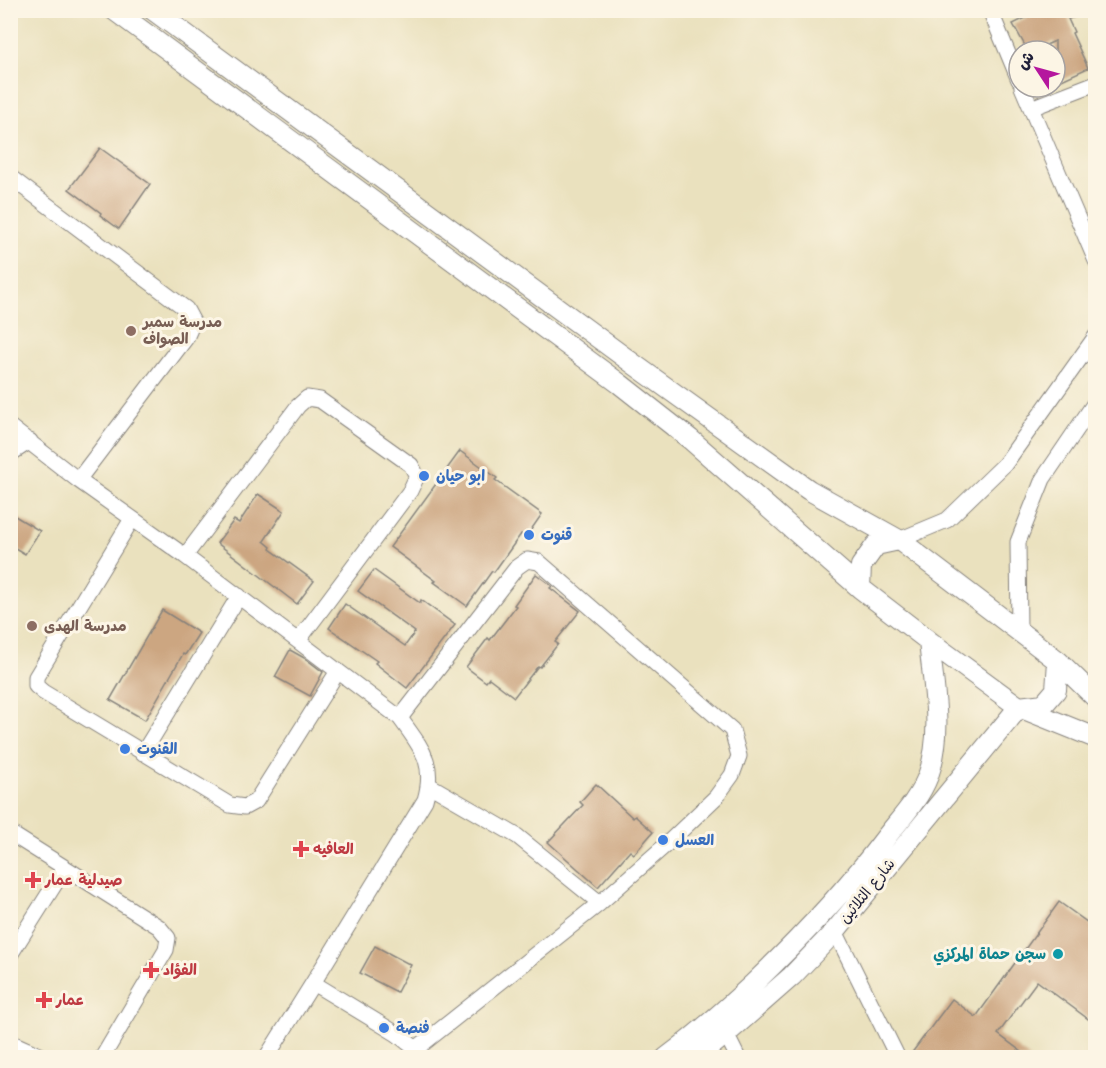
<svg xmlns="http://www.w3.org/2000/svg" width="1106" height="1068" font-family="'Shantell Sans','Playpen Sans Arabic',sans-serif">
<rect width="100%" height="100%" fill="#fcf5e5"/>
<filter id="ink" filterUnits="userSpaceOnUse"><feTurbulence type="fractalNoise" baseFrequency=".0167" numOctaves="2"/><feDisplacementMap in="SourceGraphic" scale="12" xChannelSelector="R" yChannelSelector="G"/><feConvolveMatrix kernelMatrix="1 2 1 2 8 2 1 2 1" color-interpolation-filters="sRGB"/></filter>
<filter id="wash" filterUnits="userSpaceOnUse"><feTurbulence type="fractalNoise" baseFrequency=".008" numOctaves="4" result="noise"/><feDisplacementMap in="SourceGraphic" scale="24" xChannelSelector="R" yChannelSelector="G"/><feGaussianBlur stdDeviation="1.35" result="paint"/><feColorMatrix in="noise" values="0 0 0 0 0 0 0 0 0 0 0 0 0 0 0 0 0 1.4 0 .05"/><feComposite in="paint" operator="in"/></filter>
<g filter="url(#wash)">
<rect width="100%" height="100%" fill="#eae1be"/>
<g id="blocks">
<!-- building -->
<path fill="#cca681" d="M1042,10H1087V14L1068,19L1074,32L1072,33L1088,68L1055,83V41L1033,51H1028L1013,24Z
M100,148L150,184L119,229L100,215L101,213L69,189Z
M460,451L497,478L495,480L542,514L526,537L521,534L494,572L492,571L467,606L434,582L436,581L390,547Z
M258,494L284,511L264,541L271,547L270,549L314,581L297,604L217,543L234,520L239,523Z
M10,513L40,531L25,554L10,545Z
M374,570L420,603L421,600L455,625L407,688L375,663L377,661L329,628L345,604L405,646L415,632L358,591Z
M536,574L552,586L550,588L580,611L555,642L558,644L540,667L538,666L514,697L489,678L486,682L466,667L488,638L490,640L516,606L514,605Z
M162,610L199,633L185,655L183,654L145,720L110,700Z
M290,650L306,659L323,672L310,696L275,677Z
M596,784L633,818L635,816L653,832L634,854L630,851L598,887L548,842L583,805L580,802Z
M1059,902L1095,928V1024L1037,981L998,1034L1030,1058H908L952,999L976,1017Z
M375,946L411,965L397,992L360,973Z"/>
</g>
</g>
<g filter="url(#ink)">
<use href="#blocks" fill-opacity="0" stroke="#86827c" stroke-width="1.5"/>
<g fill="none" stroke-linecap="round" stroke-linejoin="round">
<!-- minor casing -->
<g stroke="#86827c" stroke-width="17">
<path id="minor" d="M990,10L1019,80
M1022,87L1096,261
M1031,108L1096,83
M10,177L186,309L193,322L186,338L78,480
M10,427L78,480L185,556L400,718C421,748 436,762 425,800L313,983L266,1058
M10,454L30,441
M132,519L36,677V686L43,692L230,805L245,807L256,801L338,671
M899,540L947,520L1005,464L1096,336
M185,556L298,406L307,398L320,400L411,465L417,476L410,491L298,641
M1019,631L1018,542L1043,479L1096,401
M400,718L517,567L527,560L539,562L732,730L739,756L732,775L716,797L668,843L600,903L416,1049
M143,753L239,596
M429,785L517,836L600,903
M10,833L159,927L168,938L166,950L102,1058
M835,931L898,1058
M10,955L65,868
M313,983L397,1034L416,1049L421,1058
M726,1034L738,1058
M10,1042L46,1058"/>
</g>
<!-- major casing -->
<g stroke="#86827c" stroke-width="22">
<path id="major" d="M114,10L620,384L690,439L860,588L929,641L1019,707L1096,738
M153,10L635,365L809,490L899,540L1058,661L1096,698
M860,588L861,566L876,545L899,540
M666,1058C697,1035 725,1010 753,984C801,938 847,889 887,836C902,817 919,799 928,776C944,733 933,685 929,641
M696,1058L726,1034L792,976L835,931L1019,707L1044,704L1056,690L1058,661"/>
</g>
<!-- minor -->
<use href="#minor" stroke="#fff" stroke-width="15"/>
<!-- major -->
<use href="#major" stroke="#fff" stroke-width="20"/>
</g>
</g>
<!-- markers -->
<g fill="#8d6e63" stroke="#fcf5e5" stroke-width="2">
<circle cx="131" cy="331" r="6"/>
<circle cx="32" cy="626" r="6"/>
</g>
<g fill="#3f7fe0" stroke="#fcf5e5" stroke-width="2">
<circle cx="424" cy="476" r="6"/>
<circle cx="529" cy="535" r="6"/>
<circle cx="125" cy="749" r="6"/>
<circle cx="663" cy="840" r="6"/>
<circle cx="384" cy="1028" r="6"/>
</g>
<g fill="#e0444e" stroke="#fcf5e5" stroke-width="2">
<path d="M298 840h6v6h6v6h-6v6h-6v-6h-6v-6h6z"/>
<path d="M30 871h6v6h6v6h-6v6h-6v-6h-6v-6h6z"/>
<path d="M148 961h6v6h6v6h-6v6h-6v-6h-6v-6h6z"/>
<path d="M41 991h6v6h6v6h-6v6h-6v-6h-6v-6h6z"/>
</g>
<circle fill="#0f9aa8" stroke="#fcf5e5" stroke-width="2" cx="1058" cy="954" r="6"/>
<g text-anchor="middle" stroke-width="6" stroke-linejoin="round" paint-order="stroke">
<!-- education labels -->
<g font-size="15" font-weight="bold" fill="#785e54" stroke="#fcf5e5" text-anchor="start">
<text x="143" y="327">مدرسة سمير<tspan x="143" dy="17">الصواف</tspan></text>
<text x="44" y="631">مدرسة الهدى</text>
</g>
<!-- shop labels -->
<g font-size="15" font-weight="bold" fill="#366cbe" stroke="#fcf5e5" text-anchor="start">
<text x="436" y="481">ابو حيان</text>
<text x="541" y="540">قنوت</text>
<text x="137" y="754">القنوت</text>
<text x="675" y="845">العسل</text>
<text x="396" y="1033">فنصة</text>
</g>
<!-- health labels -->
<g font-size="15" font-weight="bold" fill="#be3a42" stroke="#fcf5e5" text-anchor="start">
<text x="313" y="854">العافيه</text>
<text x="45" y="885">صيدلية عمار</text>
<text x="163" y="975">الفؤاد</text>
<text x="56" y="1005">عمار</text>
</g>
<!-- street labels -->
<g font-size="15" fill="#22223b" stroke="#fcf5e5">
<text transform="translate(867 891) rotate(-51)" y="5">شارع الثلاثين</text>
</g>
<!-- culture labels -->
<g font-size="15" font-weight="bold" fill="#0d838f" stroke="#fcf5e5" text-anchor="end">
<text x="1046" y="959">سجن حماة المركزي</text>
</g>
</g>
<!-- margin -->
<rect width="1106" height="1068" fill="none" stroke="#fcf5e5" stroke-width="36"/>
<!-- north arrow -->
<g transform="translate(1037 69) rotate(306)"><circle r="28" fill="#fcf5e5" stroke="#a5a1a1" stroke-width="1.5"/>
<path d="M0-4.5L10 22L0 15L-10 22Z" fill="#b5179e"/>
<text y="-9" font-size="16" font-weight="bold" text-anchor="middle" fill="#22223b">ش</text>
</g>
</svg>
